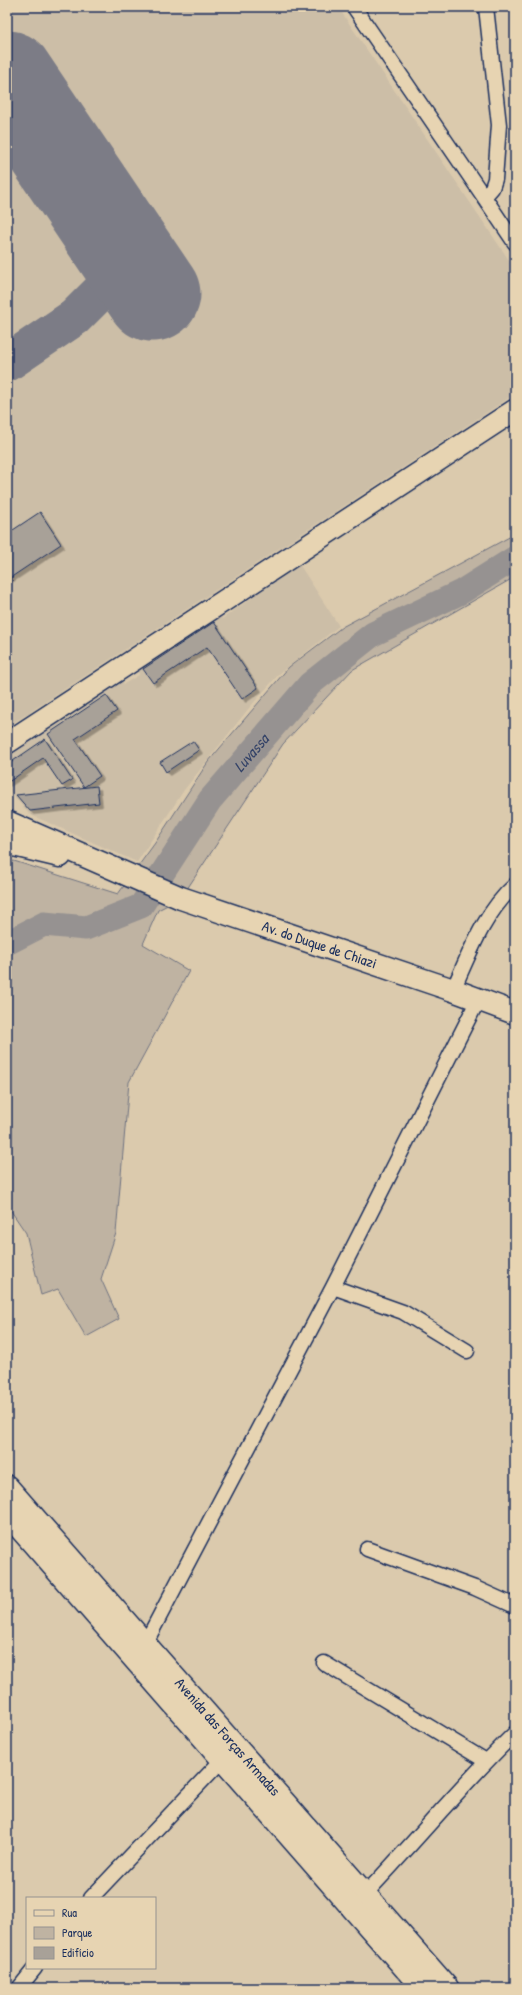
<svg xmlns="http://www.w3.org/2000/svg" width="522" height="1995" font-family="'Patrick Hand',sans-serif">
<defs>
<filter id="shadow"><feDropShadow dx="3.5" dy="3.5" stdDeviation="0" flood-color="#0004"/></filter>
</defs>
<rect width="100%" height="100%" fill="#dbcaad"/>
<filter id="ink" filterUnits="userSpaceOnUse"><feTurbulence type="fractalNoise" baseFrequency=".025" numOctaves="2"/><feDisplacementMap in="SourceGraphic" scale="8" xChannelSelector="R" yChannelSelector="G"/><feConvolveMatrix kernelMatrix="1 2 1 2 8 2 1 2 1" color-interpolation-filters="sRGB"/></filter>
<g filter="url(#ink)">
<!-- built -->
<path fill="#ccbea7" d="M7,7H338L515,269V394L7,727Z
M299,564L339,626L279,674L249,708L184,790L137,862L29,814L7,788V758L121,680L124,684L139,675L138,670L221,616L222,619Z"/>
<!-- green -->
<path fill="#bfb3a2" stroke="#6d7180" d="M515,534V577L352,670L283,744L181,898L158,910L143,944L189,971L129,1082L116,1233L101,1279L119,1319L86,1337L58,1289L41,1295L26,1233L7,1205V864L14,861L118,894L155,843L208,762L289,667L342,627Z"/>
<g fill="none" stroke-linecap="round" stroke-linejoin="round">
<!-- river -->
<path stroke="#969291" stroke-width="25" id="s1" d="M7,943L44,924L86,928L141,906L210,800L310,684L373,634L461,592L515,558"/>
<!-- taxiway -->
<path stroke="#7b7c86" stroke-width="38" d="M7,81L11,83
M7,363L75,317L103,289L128,256"/>
<!-- runway -->
<path stroke="#7b7c86" stroke-width="95" d="M7,78L153,294"/>
</g>
<!-- building -->
<path fill="#a8a198" stroke="#1b2f5e" filter="url(#shadow)" d="M40,512L61,544L7,580V534Z
M214,622L258,688L242,699L207,647L153,683L143,669Z
M106,695L117,711L75,739L100,776L84,787L48,734Z
M45,739L72,780L62,786L43,758L7,783V765Z
M193,741L199,750L166,772L160,762Z
M97,786L99,803L30,811L16,795Z"/>
<g fill="none" stroke-linecap="round" stroke-linejoin="round">
<!-- street casing -->
<g stroke="#1b2f5e" stroke-width="17">
<path id="street" d="M354,7L484,197
M486,7L499,125L495,179L492,188L484,197L515,243
M453,990C470,952 484,913 515,885
M333,1287L403,1312L467,1351
M367,1549L475,1588L515,1606
M145,1644L333,1287L478,1000
M324,1663L486,1761
M365,1894C416,1841 462,1784 515,1733
M91,1898L222,1760
M19,1988L35,1968"/>
</g>
<!-- secondary casing -->
<g stroke="#1b2f5e" stroke-width="24">
<g id="secondary">
<path d="M7,743L515,410"/>
<path id="s2" d="M7,1486L448,1988"/>
<path d="M7,1514L422,1988"/>
</g>
</g>
<!-- primary casing -->
<g stroke="#1b2f5e" stroke-width="25">
<g id="primary">
<path id="s3" d="M7,822L181,898L453,990L515,1013"/>
<path d="M7,846L14,845L60,856"/>
</g>
</g>
<!-- street -->
<use href="#street" stroke="#e7d4b2" stroke-width="14"/>
<!-- secondary -->
<use href="#secondary" stroke="#e7d4b2" stroke-width="21"/>
<!-- primary -->
<use href="#primary" stroke="#e7d4b2" stroke-width="22"/>
</g>
</g>
<g text-anchor="middle" stroke-width="4" stroke-linejoin="round" paint-order="stroke">
<!-- street labels -->
<g font-size="15" fill="#1b2f5e" stroke="#e7d4b2">
<text dy="5" stroke="none"><textPath href="#s3" startOffset="336">Av. do Duque de Chiazi</textPath></text>
<text dy="5" stroke="none"><textPath href="#s2" startOffset="334">Avenida das Forças Armadas</textPath></text>
</g>
<!-- water labels -->
<g font-size="16" font-style="italic" fill="#344368" stroke="#e7d4b2">
<text dy="6" stroke="none"><textPath href="#s1" startOffset="332">Luvassa</textPath></text>
</g>
</g>
<!-- margin -->
<rect width="522" height="1995" fill="none" stroke="#e7d4b2" stroke-width="24"/>
<rect x="12" y="12" width="498" height="1971" fill="none" stroke="#1b2f5e" stroke-width="1.5" filter="url(#ink)"/>
<!-- legend -->
<rect x="26" y="1897" width="130" height="72" fill="#e7d4b2" stroke="#959290"/>
<rect x="34" y="1910" width="20" height="6" fill="#e7d4b2" stroke="#959290"/>
<text x="62" y="1917" font-size="12" fill="#1b2f5e">Rua</text>
<rect x="34" y="1927" width="20" height="12" fill="#bfb3a2" stroke="#959290"/>
<text x="62" y="1937" font-size="12" fill="#1b2f5e">Parque</text>
<rect x="34" y="1947" width="20" height="12" fill="#a8a198" stroke="#959290"/>
<text x="62" y="1957" font-size="12" fill="#1b2f5e">Edifício</text>
</svg>
